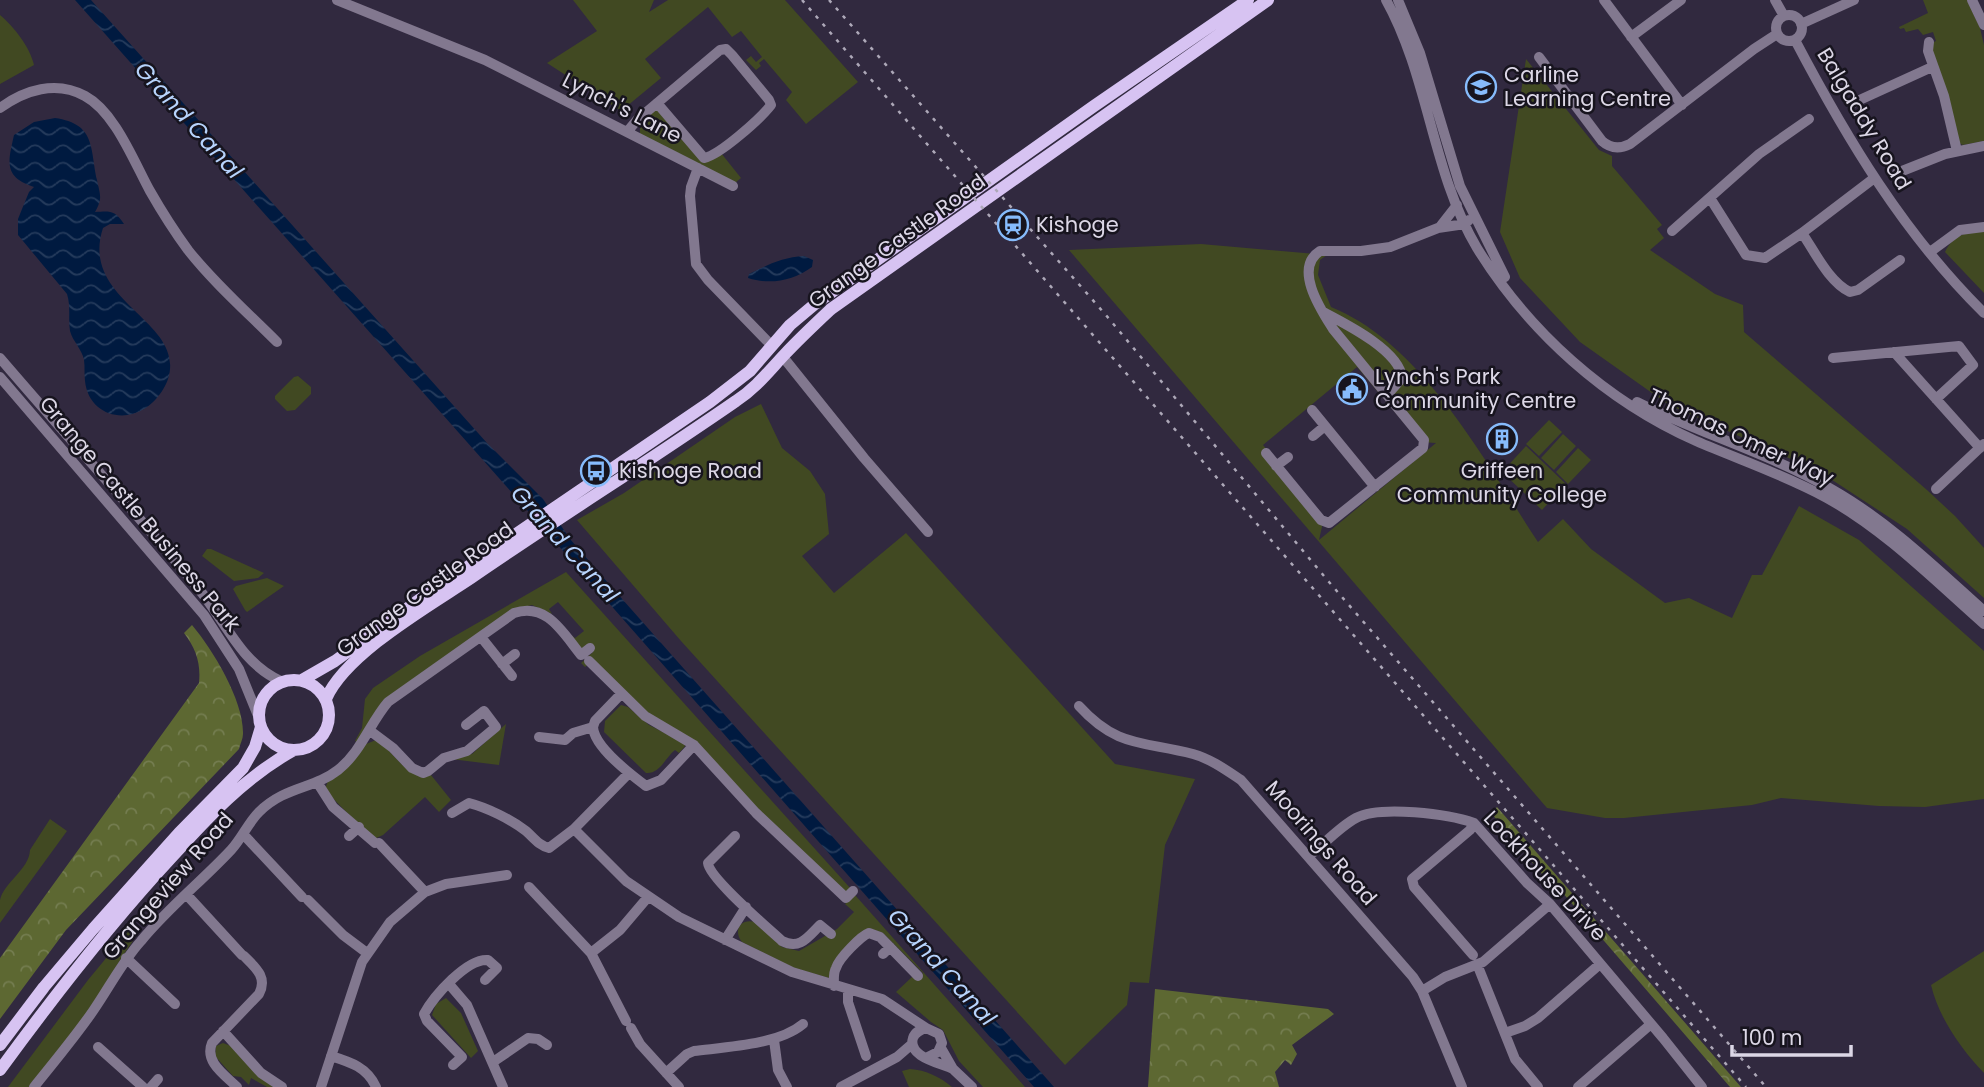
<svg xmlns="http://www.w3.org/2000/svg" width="1984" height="1087" font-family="Poppins,sans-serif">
<defs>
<pattern id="forest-crowns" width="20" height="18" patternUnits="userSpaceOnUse" patternTransform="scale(1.75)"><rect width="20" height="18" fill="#5d6832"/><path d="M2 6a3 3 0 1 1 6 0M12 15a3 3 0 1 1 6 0" fill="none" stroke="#747d50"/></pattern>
<pattern id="water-waves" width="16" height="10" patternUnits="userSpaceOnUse" patternTransform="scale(1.75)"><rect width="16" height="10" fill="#001a40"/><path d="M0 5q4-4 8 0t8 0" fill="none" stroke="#253b5c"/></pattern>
</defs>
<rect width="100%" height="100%" fill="#31293f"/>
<!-- grass -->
<path fill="#414922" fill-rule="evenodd" d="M573,0H654L649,12L668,0H785L858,82L806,124L786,100L792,92L764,59L759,63L761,66L756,70L746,60L751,56L756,62L762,57L741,31L732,37L708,7L645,59L661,78L621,111L547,63L597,31Z
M1923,0H1967L1980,28L1984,45V141L1963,145L1959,143L1930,44L1936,41L1933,32L1923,35L1918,29L1906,32L1904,28L1900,29L1899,27L1928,13Z
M0,15C14,27 30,47 34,65L0,84Z
M1526,59L1599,150L1612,156V166L1662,225L1657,229L1664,238L1650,250L1715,294L1743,305L1744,332L1927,490L1955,516L1984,548V598L1907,529L1820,472L1669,405L1580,342L1520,278L1500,232Z
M653,111H659L695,153H721L741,178L735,183L640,134V121Z
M1984,230V293L1945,252C1954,234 1965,233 1984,230Z
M1201,244L1327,255L1320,260L1318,275L1331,307C1423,344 1485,462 1538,542L1563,519L1591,549L1665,603L1689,598L1732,618L1752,575H1762L1799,506L1859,540L1984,651V799L1925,807L1879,806L1781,798L1752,805L1624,818H1605L1547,808L1069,250ZM1357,367L1420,442L1436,443L1319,540L1324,518L1263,445Z
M298,376L311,387V394L295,410L287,411L275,399V396L294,377Z
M761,404L782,448L810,471L825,494L829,534L802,556L834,593L906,533L1115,764L1195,779L1165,845L1149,983L1130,982L1127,1005L1065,1065L681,641L577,520L624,493L735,417Z
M1549,420L1562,432L1539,456L1526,444Z
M1563,434L1576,446L1554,470L1541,458Z
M1526,446L1566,484L1542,510L1502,472Z
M1578,448L1591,460L1568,484L1556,472Z
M207,549H211L264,573L258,578L234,581L202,556Z
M566,572L851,889L844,892L758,812L700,745L649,714L592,661L585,667L581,663L593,652L588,647L583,649L579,648L570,634L575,638L584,631L558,602L549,609L552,614L532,605L512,610L402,687L358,743L355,741L362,728L365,699L373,688L420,656Z
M267,578L284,586L247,612L245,610L233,589L236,586Z
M621,705L628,707L649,725L684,743L685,746L679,753L675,750C665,758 660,774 646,773L604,732L605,721Z
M506,724L499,765L451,759L472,754Z
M376,740C395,751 406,781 431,775L451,800L439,812L425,797L383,835L374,839C358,821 340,808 325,789L328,781L357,757L366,744Z
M50,819L67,831L0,923C0,916 0,907 0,900C4,882 29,870 30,850Z
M855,895L1025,1087H983L959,1061L943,1030L931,1022L896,992L912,977L919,979L923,973L883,933L869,928L858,935L829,978L794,968L742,942C733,931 740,918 755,922L782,947L799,951L837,929L854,912L845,904Z
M131,928L133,941C117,963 105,987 89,1010C71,1037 49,1062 29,1087H8L88,980Z
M1984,951V1073C1961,1049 1939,1018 1931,985Z
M446,998L461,1013L478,1051L471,1058L432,1015L436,1004Z
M223,1043L231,1046L273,1087H267L251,1078L249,1085L241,1077L233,1076L215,1056L216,1046Z
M910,1069C926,1070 940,1077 952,1087H909L902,1071Z"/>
<!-- forest -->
<path fill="url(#forest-crowns)" d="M192,625C213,650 244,701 243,734C243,739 240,744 239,749L66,930L0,1019V958L199,683C201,663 196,649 184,633Z
M1497,807L1741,1087H1730L1555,884L1542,874L1491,813Z
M1155,989L1328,1009L1334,1014L1292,1045L1297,1054L1291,1065L1285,1060L1275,1072L1279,1087H1148Z"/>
<!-- water -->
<path fill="url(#water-waves)" d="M75,0H91L487,443L543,499L570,539L608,583L1054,1087H1034L521,503Z
M55,118C96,124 90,148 97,180C100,195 103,198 95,212C110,211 115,210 124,224H110L103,228C80,298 175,318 170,369C169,385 157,401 144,409C120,424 88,412 85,381C84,374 85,367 84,360C82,349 73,342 70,331C68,319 71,307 67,294L18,235V219L22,209L29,192L34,187C3,177 8,162 14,135L34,122Z
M804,256L813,260L812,267C793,281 770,285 748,278L749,274C767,265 783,257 804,256Z"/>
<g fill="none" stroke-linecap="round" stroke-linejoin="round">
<!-- minor -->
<path stroke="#82788f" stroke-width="10" d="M337,0L485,60L733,186
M1386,0C1429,77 1432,173 1477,248C1529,332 1606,401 1696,441C1740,460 1785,475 1827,498C1886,531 1934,580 1984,624
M1398,0L1420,53L1460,186L1505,277
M1604,0L1682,105
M1775,0L1784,16
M1972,0L1984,25
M1776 28a13 13 0 1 1 26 0a13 13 0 1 1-26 0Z
M1801,24L1854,0
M1631,37L1681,0
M1795,40C1847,139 1904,234 1984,313
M1929,42L1928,51L1944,96L1957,151
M1539,57L1602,141C1611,149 1620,149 1630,144L1754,49L1777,34
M1853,103L1932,67
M0,108C25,90 56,80 85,96C115,112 134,162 150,191C162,212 174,231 188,250C214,283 247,312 277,342
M627,132L637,120L720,50L726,49L732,55L769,100L771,105C761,118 720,155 704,158L657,103
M698,168L691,187L690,196L696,264L708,280L772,346
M1897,173L1945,154L1984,146
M1710,198L1746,255L1765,258L1802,233L1873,179
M1439,228L1457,205
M1672,231L1759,154L1809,119
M1802,233C1815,252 1829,282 1850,292L1858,290L1900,260
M1930,252L1960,230L1984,227
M1323,312C1346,324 1400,351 1402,378L1387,395
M1894,352L1980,448
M783,357L864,458L928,532
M0,358C66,435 134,510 198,588C225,620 241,664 281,681
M1833,358L1959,346L1973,365L1936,399
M0,377L204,615L239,669L259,718
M1637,402C1701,434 1771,454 1833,490C1889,522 1936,568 1984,611
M1312,410L1375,487
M1313,436L1325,426
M1266,453L1321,520L1329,523L1423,448L1424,440L1333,329C1321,310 1293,268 1320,251H1361L1390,247L1438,228L1465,224L1469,220
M1276,466L1288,457
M1936,489L1984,444
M481,637L512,676
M589,661L645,716L694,745L756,813L846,898L853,891
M502,664L515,654
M1079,706C1117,748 1143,741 1193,754C1211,759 1226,770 1241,780L1413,977L1422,991L1462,1087
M593,727C594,747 630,774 646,786L661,780L694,745
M369,730L393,748L412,768L423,773L428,771L444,758L467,751L496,727L484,711L466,725
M539,737L565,740L573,733L593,727L595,721L621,694
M317,782L333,807L375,843
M452,813L469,803C488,808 510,819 526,831C534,838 538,845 549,848L574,829L629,773
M574,829L626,881L679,917L792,972L882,999L926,1028
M243,834L302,897
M349,836L359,827
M735,836L708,863C709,878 768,928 782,941C800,950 808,937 820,925L831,934
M379,843L425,892
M1314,852C1327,841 1341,826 1356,818C1380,805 1449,814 1474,823L1527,883L1550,904L1663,1038L1702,1087
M529,887L591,953L626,1021
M186,894L242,955
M308,900L343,935L367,953
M725,940L746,907
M591,953L620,930L648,897
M883,954L890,947
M1473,955L1414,887L1412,879L1470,830L1474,823
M126,958L175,1004
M1477,964L1515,1059L1538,1087
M449,984L467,1005L503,1087
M834,986C834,980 833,973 836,968C839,958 861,936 869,933L880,937L918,976
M848,989V1002L866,1056
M1422,991L1445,977L1483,962L1550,904
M631,1028L640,1044L679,1087
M223,1031L261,1073L282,1087
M1505,1033L1525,1026L1538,1018L1600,964
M774,1040L778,1070L787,1087
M98,1047L143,1087
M941,1048L953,1069L972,1087
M331,1056C350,1062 367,1067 376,1087
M928,1057L938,1052L942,1043L939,1034L926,1028C920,1030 915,1032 913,1038C907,1057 941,1063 953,1069
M493,1062L528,1038L538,1039L547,1045
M453,1065L462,1057L427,1021L424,1014C434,996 467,958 488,960L497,968L485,980
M666,1073L687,1054L694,1051C726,1047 778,1045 803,1024
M34,1087C54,1062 75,1037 93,1011C109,988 122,962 141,941C168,908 202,881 231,850C242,838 248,823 259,812C285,786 314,789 338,770C361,752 370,723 388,702L514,613C547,602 563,633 581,655L590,648
M151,1087L158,1079
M237,1087C225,1075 204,1062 212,1043L259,994C268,977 255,967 244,956
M321,1087L362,962L390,922L425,892L446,884L507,875
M841,1087L897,1057L912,1044
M1578,1087L1651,1024"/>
<!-- major -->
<path stroke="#d7c3f2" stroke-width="12" d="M259 715a35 35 0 1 1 70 0a35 35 0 1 1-70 0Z
M302,680L335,661L416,602L710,402L750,371L790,325L815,304L1094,106L1248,0
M326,699C345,654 429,606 471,578C558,518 648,462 736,401C756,388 769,371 785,354C800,338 815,324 831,309L1268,0
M0,1045L44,987L93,929L179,833L243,768L255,747L261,727
M0,1070C54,996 109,925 171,858C208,817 245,777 294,750"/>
<!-- rail -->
<path stroke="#ada8b8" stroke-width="2.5" stroke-dasharray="3.5 7" stroke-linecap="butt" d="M802,0L1746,1087
M829,0L1105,314L1329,582L1766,1087"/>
</g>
<!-- icons -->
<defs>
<g id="school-ring" transform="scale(1.575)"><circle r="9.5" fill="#17141e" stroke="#86bbfb" stroke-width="1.5"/><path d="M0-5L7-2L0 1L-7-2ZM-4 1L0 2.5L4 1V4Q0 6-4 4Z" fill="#86bbfb"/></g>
<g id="station-ring" transform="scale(1.575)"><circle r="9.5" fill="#17141e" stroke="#86bbfb" stroke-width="1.5"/><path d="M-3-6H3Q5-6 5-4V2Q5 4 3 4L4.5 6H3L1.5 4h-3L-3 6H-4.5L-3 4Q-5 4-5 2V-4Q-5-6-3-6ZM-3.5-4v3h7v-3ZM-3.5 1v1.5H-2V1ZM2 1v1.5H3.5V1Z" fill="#86bbfb"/></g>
<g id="civic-ring" transform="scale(1.575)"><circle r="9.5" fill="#17141e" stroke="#86bbfb" stroke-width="1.5"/><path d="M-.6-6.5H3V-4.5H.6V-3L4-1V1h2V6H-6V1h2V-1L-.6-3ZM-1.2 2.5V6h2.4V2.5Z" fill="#86bbfb"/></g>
<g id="building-ring" transform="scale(1.575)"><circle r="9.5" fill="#17141e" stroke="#86bbfb" stroke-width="1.5"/><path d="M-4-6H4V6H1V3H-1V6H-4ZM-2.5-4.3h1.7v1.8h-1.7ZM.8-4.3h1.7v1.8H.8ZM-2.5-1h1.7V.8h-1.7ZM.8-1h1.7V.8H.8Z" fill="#86bbfb"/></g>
<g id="bus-ring" transform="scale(1.575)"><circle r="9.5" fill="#17141e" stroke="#86bbfb" stroke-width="1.5"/><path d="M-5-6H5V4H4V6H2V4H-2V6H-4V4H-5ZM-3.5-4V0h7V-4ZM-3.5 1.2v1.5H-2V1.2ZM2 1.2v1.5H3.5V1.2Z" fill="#86bbfb"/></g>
</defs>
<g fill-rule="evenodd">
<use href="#school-ring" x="1481" y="87"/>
<use href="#station-ring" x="1013" y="225"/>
<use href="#civic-ring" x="1352" y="389"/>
<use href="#building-ring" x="1502" y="439"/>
<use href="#bus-ring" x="596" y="471"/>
</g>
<g text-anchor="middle" stroke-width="5" stroke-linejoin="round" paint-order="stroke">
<!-- poi labels -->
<g font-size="21" fill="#dcd7e6" stroke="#17141e" text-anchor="start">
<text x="1504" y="82">Carline<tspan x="1504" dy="24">Learning Centre</tspan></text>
<text x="1036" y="232">Kishoge</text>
<text x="1375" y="384">Lynch's Park<tspan x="1375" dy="24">Community Centre</tspan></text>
<text x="619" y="478">Kishoge Road</text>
<text x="1502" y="478" text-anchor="middle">Griffeen<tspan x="1502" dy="24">Community College</tspan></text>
</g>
<!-- street labels -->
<g font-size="21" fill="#dcd7e6" stroke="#17141e">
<text transform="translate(622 108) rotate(27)" y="7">Lynch's Lane</text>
<text transform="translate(1864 119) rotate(59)" y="7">Balgaddy Road</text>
<text transform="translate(897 241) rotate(-36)" y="7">Grange Castle Road</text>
<text transform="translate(1741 437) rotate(25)" y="7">Thomas Omer Way</text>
<text transform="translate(140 514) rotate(50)" y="7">Grange Castle Business Park</text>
<text transform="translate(425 589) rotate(-36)" y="7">Grange Castle Road</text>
<text transform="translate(1321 843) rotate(49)" y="7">Moorings Road</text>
<text transform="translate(1545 876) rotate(47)" y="7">Lockhouse Drive</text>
<text transform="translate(168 886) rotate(-49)" y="7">Grangeview Road</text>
</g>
<!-- water labels -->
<g font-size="23" font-style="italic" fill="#b7d4fd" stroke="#17141e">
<text transform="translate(189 120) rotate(48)" y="8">Grand Canal</text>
<text transform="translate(565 544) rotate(48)" y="8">Grand Canal</text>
<text transform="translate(942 967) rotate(48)" y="8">Grand Canal</text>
</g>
</g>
<!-- scale -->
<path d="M1732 1045v10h119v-10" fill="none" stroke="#dcd7e6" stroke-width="3.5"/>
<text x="1742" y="1045" font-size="21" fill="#dcd7e6" stroke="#17141e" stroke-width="5" paint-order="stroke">100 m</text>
</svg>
